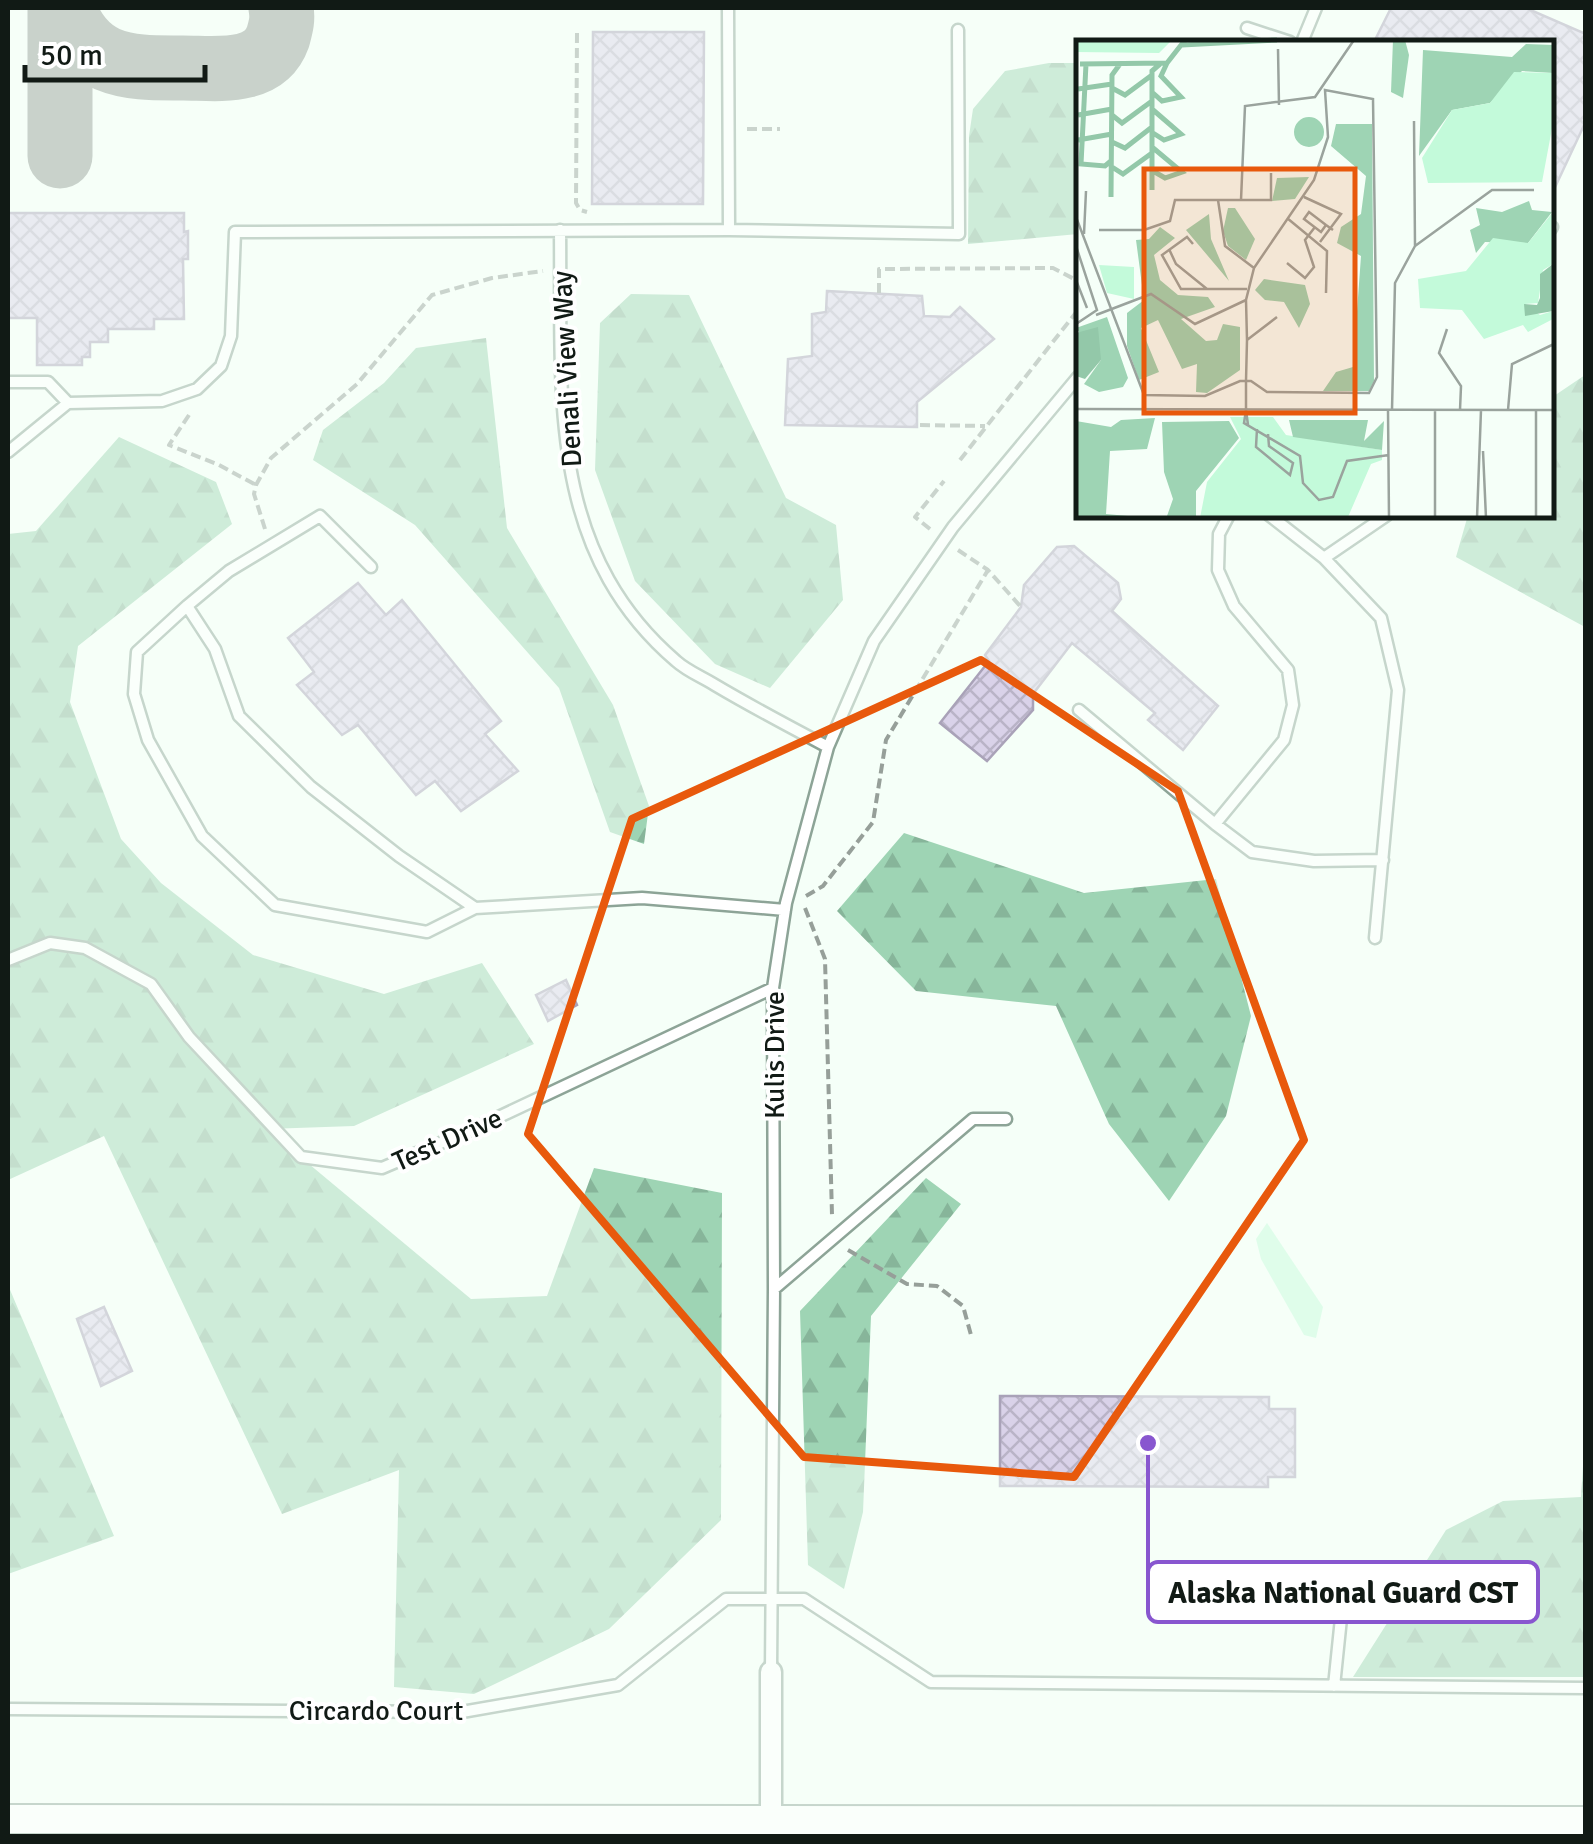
<svg xmlns="http://www.w3.org/2000/svg" width="1593" height="1844" font-family="Signika,sans-serif">
<defs>
<pattern id="forest-firs" width="22" height="20" patternUnits="userSpaceOnUse" patternTransform="scale(2.5)"><rect width="22" height="20" fill="#9ed4b4"/><path d="M5 1l3.5 6h-7zM16 11l3.5 6h-7z" fill="#87b59a"/></pattern>
<pattern id="building-cross-hatch" width="8" height="8" patternUnits="userSpaceOnUse" patternTransform="scale(2.5)"><rect width="8" height="8" fill="#d9d2e9"/><path d="M0 0l8 8M0 8l8-8" fill="none" stroke="#b9b4c7"/></pattern>
</defs>
<rect width="100%" height="100%" fill="#f5fff8"/>
<!-- green -->
<path fill="#c3fada" d="M1267,1223L1323,1307L1316,1338L1304,1335L1261,1259L1256,1239Z"/>
<!-- forest -->
<path fill="url(#forest-firs)" d="M1049,63H1078V234L968,244L969,136L973,109L1005,71Z
M631,294L689,295L786,498L836,525L843,600L770,688L715,664L635,581L595,470L600,323Z
M486,338L507,528L613,705L649,806L644,844L610,832L559,688L415,525L313,460L323,430L384,383L416,348Z
M1585,375V627L1456,557L1468,515H1550L1551,398Z
M119,437L216,482L232,524L78,646L70,702L121,839L161,883L253,955L384,994L482,963L534,1044L354,1126L267,1129L471,1299L547,1296L594,1168L722,1193L721,1520L609,1629L474,1694L394,1687L399,1470L282,1514L104,1136L8,1180V534L36,531Z
M904,833L1084,893L1216,879L1251,1016L1226,1116L1169,1201L1109,1124L1056,1006L916,991L837,911Z
M926,1178L961,1204L871,1316L863,1512L844,1589L808,1565L800,1311Z
M8,1285L114,1536L8,1574Z
M1585,1436V1677H1353L1446,1530L1503,1501L1581,1497Z"/>
<g fill="none" stroke-linecap="round" stroke-linejoin="round">
<!-- taxiway -->
<path stroke="#929c96" stroke-width="65" d="M60,8V156
M64,8C71,29 85,49 107,59C131,69 157,68 183,68C215,68 264,76 278,37C281,26 283,19 281,8"/>
</g>
<!-- building -->
<path fill="url(#building-cross-hatch)" stroke="#a9a2b8" stroke-width="2.5" d="M1391,8H1526L1586,34V121L1550,198V42H1374Z
M593,32H704L703,204H592Z
M8,213H184V232L188,231V259H183L184,319H154V329H108V342H90V357H82V365H37V318H8Z
M827,291L922,296L924,316L950,317L960,307L994,339L917,402V427L785,425L788,359L812,356V314L826,312Z
M1074,546L1118,583L1121,599L1112,611L1218,706L1183,750L1148,720L1155,713L1072,643L1033,694V710L987,761L940,723L989,661L985,655L1021,607L1024,585L1057,547Z
M358,583L386,615L402,600L501,721L485,734L518,771L461,811L435,781L416,795L358,725L342,735L297,685L314,672L288,638Z
M566,980L577,1005L548,1021L536,995Z
M104,1307L132,1371L101,1386L77,1319Z
M1000,1396L1269,1397V1409H1295V1477H1268V1487L1000,1486Z"/>
<g fill="none" stroke-linecap="round" stroke-linejoin="round">
<!-- lane casing -->
<g stroke="#8da497" stroke-width="15">
<path id="lane" d="M728,8L729,230
M1247,28L1290,42
M1302,42L1316,8
M560,230C562,387 544,548 676,661C687,671 702,677 715,685C752,707 790,727 828,747
M1550,230L1552,227
M8,382H48L68,403
M8,452L68,403L162,401L197,389L221,366L231,336L235,232L729,230L959,234L958,30
M1269,515L1324,558L1381,618L1398,690L1375,938
M1324,558L1387,515
M371,567L320,516L229,571L187,606L137,652L134,694L148,740L202,836L275,905L427,932L475,908L642,898L785,910
M187,606L215,649L239,716L311,787L399,856L475,908
M1079,710L1215,824L1284,740L1293,705L1288,670L1234,606L1218,570L1219,534L1229,515
M1215,824L1252,852L1314,861L1383,860
M8,960L50,943L85,948L151,984L189,1037L301,1157L382,1168L471,1130L773,988
M774,1289L973,1119H1006
M771,1672L774,1289L773,988L786,903L828,747L874,641L953,527L1078,377
M1334,1686L1346,1570
M8,1709L462,1712L618,1685L726,1599H804L931,1682L1586,1688"/>
</g>
<!-- street casing -->
<g stroke="#8da497" stroke-width="25">
<path id="street" d="M771,1820V1672"/>
</g>
<!-- secondary casing -->
<g stroke="#8da497" stroke-width="32">
<path id="secondary" d="M8,1819L1586,1821"/>
</g>
<!-- path -->
<path stroke="#969f99" stroke-width="4" stroke-dasharray="10 5" stroke-linecap="butt" d="M577,33L576,203L580,210L587,212
M747,129H780
M879,293V269L1053,268L1078,281
M189,415L169,445L219,465L256,485
M920,425L985,426
M960,460L1078,310
M265,529L254,494L256,485L271,458L357,384L432,295L492,278L543,271
M930,529L915,517L944,481
M958,550L988,570
M806,896L823,886L873,822L886,740L988,570L1021,607
M805,908L825,959L832,1215
M848,1250L907,1284L937,1286L963,1306L971,1335"/>
<!-- lane -->
<use href="#lane" stroke="#fff" stroke-width="10"/>
<!-- street -->
<use href="#street" stroke="#fff" stroke-width="20"/>
<!-- secondary -->
<use href="#secondary" stroke="#fff" stroke-width="28"/>
</g>
<!-- marked area -->
<path d="M0 0H1593V1844H0ZM981,660L1178,791L1304,1140L1074,1477L804,1457L528,1134L632,819Z" fill="#f5fff8" fill-opacity=".55" fill-rule="evenodd"/>
<path fill="none" stroke="#e8590c" stroke-width="8" stroke-linejoin="round" d="M981,660L1178,791L1304,1140L1074,1477L804,1457L528,1134L632,819Z"/>
<g text-anchor="middle" stroke-width="8" stroke-linejoin="round" paint-order="stroke">
<!-- street labels -->
<g font-size="28" fill="#111a15" stroke="#fff">
<text transform="translate(566 369) rotate(-93)" y="10">Denali View Way</text>
<text transform="translate(774 1055) rotate(-90)" y="10">Kulis Drive</text>
<text transform="translate(447 1139) rotate(-24)" y="10">Test Drive</text>
<text x="376" y="1720">Circardo Court</text>
</g>
</g>
<!-- overview -->
<g transform="translate(1076 40)">
<rect width="478" height="478" fill="#f5fff8"/>
<path d="M0,0H96L83,13L0,12ZM23,225L58,227V259L31,253ZM154,377H197L210,395L306,410V420L295,424L272,477L124,478L131,442L165,399Z" fill="#c3fada"/>
<path d="M317,0H329L333,15L327,58L315,52ZM450,4L477,5V33L446,31L414,63L376,70L343,116L347,10L436,17ZM218 92a15 15 0 1 1 30 0a15 15 0 1 1-30 0ZM260,84H296L298,341L293,351H247L260,332L277,327L285,216L261,203L265,187L285,174L290,136L255,106ZM233,137L219,159L196,161L201,138ZM453,161L456,170L476,172L452,203L409,202L400,213L394,190L404,185L400,168L426,172ZM152,168H159L179,199L170,220L152,206L147,191ZM133,174L135,199L153,241L110,190ZM84,187L99,198L78,215L84,240L102,255L132,257L139,267L105,279L130,301L141,300L147,284L164,287V330L131,353L120,352L121,324L106,329L82,280L65,288L83,332L63,340L51,306V273L68,260L60,200L73,199ZM188,239L229,245L234,264L223,288L208,262L189,260L179,250ZM31,277L52,338L47,347L23,352L8,344L25,320L0,288ZM79,378L71,409L34,411L30,474L63,477H0V381L35,387L45,380ZM213,380H292L288,401L308,381L306,410L217,397ZM153,381L163,398L120,451V477H83L91,476L97,459L88,432L86,382Z" fill="#9ed4b4"/>
<path d="M438,32L477,33V83L466,142L352,143L346,118L376,70L414,63ZM477,172V224L467,230L462,263L449,264L464,275L477,271V279L452,292L447,285L408,299L386,270L344,268L342,239L390,231L417,198L452,203Z" fill="#c3fada"/>
<path d="M168,438L192,460L188,477H160L158,454Z" fill="#c3fada"/>
<path d="M477,224V271L449,276L448,264L461,265L464,258V234ZM22,287L25,320L9,339L0,336V293Z" fill="#93c8a9"/>
<path fill="none" stroke="#93c8a9" stroke-width="5" d="M106,5L201,0M4,24L91,23L109,0M10,24L5,124L29,126L36,120M36,48L49,55L76,35M2,49L36,44M77,53L86,61L105,57L85,36L91,23M76,69L105,94L88,100L77,93M2,75L36,69M36,75L46,83L76,61M2,100L36,94M36,102L49,108L76,87M76,107L106,132L89,138L77,131M36,127L47,134L76,113M76,150V31L84,24M35,157L36,35L44,24"/>
<path fill="none" stroke="#9aa39d" stroke-width="2.5" d="M202,9L203,65M228,157L265,174L244,202M142,160L149,206L178,228M165,160L169,66L239,57L278,0M0,177L68,355L129,356L164,341H175L191,352L293,353L301,337L297,59L249,50L252,97L238,140L178,228L170,260L171,300L170,341V370L172,385M211,178L251,211L250,253M250,185L245,192L228,179L233,172L250,185L257,190M23,190H68L94,181L99,160H195V133M8,194L10,151M117,204L111,197L86,215L105,249H171M0,206L21,270L0,284M339,206L416,150H458M93,209L100,224L131,249M211,223L229,238L238,227L229,200L239,187M0,240L11,268M20,275L75,254L119,284L170,260M371,289L363,313L385,346L384,370M171,300L201,277M0,369L478,370M170,370L168,383L224,416L227,443L243,460L257,457L271,421L313,415M312,370L313,478M316,370L319,243L339,206L338,81M432,370L436,324L478,304M181,389L180,407L214,435L217,423L193,406L192,394M407,411L410,478M359,478V370M401,478L405,370M460,478V370"/>
<path fill="#e8590c" fill-opacity="0.15" stroke="#e8590c" stroke-width="5" d="M68,129H279V373H68Z"/>
<rect width="478" height="478" fill="none" stroke="#111a15" stroke-width="5"/>
</g>
<!-- callouts -->
<path fill="none" stroke="#8856cf" stroke-width="4" d="M1148 1443L1148 1592"/>
<circle fill="#8856cf" stroke="#fff" stroke-width="4" cx="1148" cy="1443" r="10"/>
<rect fill="#fff" stroke="#8856cf" stroke-width="4" x="1148" y="1562" width="390" height="60" rx="10"/>
<g font-size="30" text-anchor="middle" font-weight="bold" fill="#111a15">
<text x="1343" y="1603">Alaska National Guard CST</text>
</g>
<!-- border -->
<rect width="1593" height="1844" fill="none" stroke="#111a15" stroke-width="20"/>
<!-- scale -->
<path d="M25 65v15h180v-15" fill="none" stroke="#111a15" stroke-width="5"/>
<text x="40" y="65" font-size="30" fill="#111a15" stroke="#ffffff" stroke-width="8" paint-order="stroke">50 m</text>
</svg>
